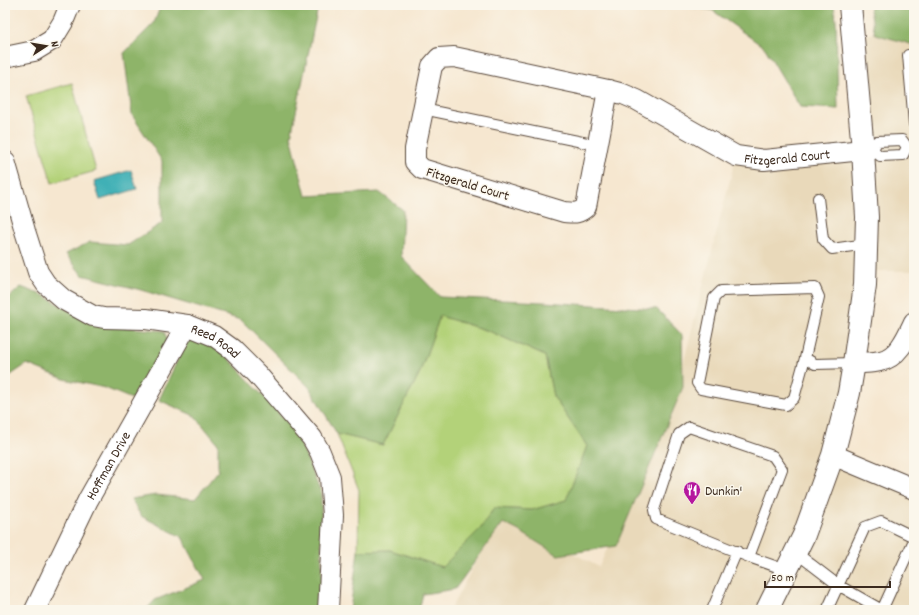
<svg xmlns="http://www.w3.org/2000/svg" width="919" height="615" font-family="Dekko,sans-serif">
<rect width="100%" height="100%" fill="#fbf7ec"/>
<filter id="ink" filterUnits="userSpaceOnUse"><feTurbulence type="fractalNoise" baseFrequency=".025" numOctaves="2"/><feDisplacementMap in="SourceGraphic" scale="8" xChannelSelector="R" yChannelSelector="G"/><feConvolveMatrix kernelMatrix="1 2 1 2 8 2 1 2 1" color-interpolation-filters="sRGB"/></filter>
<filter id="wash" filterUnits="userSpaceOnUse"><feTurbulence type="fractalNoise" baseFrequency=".012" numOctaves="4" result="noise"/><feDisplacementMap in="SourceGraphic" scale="16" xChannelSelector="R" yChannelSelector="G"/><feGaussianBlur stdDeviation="0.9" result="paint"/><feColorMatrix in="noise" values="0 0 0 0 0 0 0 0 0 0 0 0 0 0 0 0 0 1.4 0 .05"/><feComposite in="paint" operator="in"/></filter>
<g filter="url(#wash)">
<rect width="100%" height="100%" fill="#f6e7d0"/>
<!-- built -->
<path fill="#e9d9ba" d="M914,31V271H866L833,455L914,489V610H450L501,515L599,567L675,396L736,156L859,150L853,35Z"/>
<!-- green -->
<path fill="#b3d279" stroke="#777e4c" d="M72,83L96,171L52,183L26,96Z
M440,316L489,331L545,356L553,396L587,446L567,500L532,510L494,508L481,528L442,567L390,550L358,551L359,490L337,434L383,445L420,372Z"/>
<!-- forest -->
<path fill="#8eb469" stroke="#646f44" d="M161,5H322L317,12L291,136L306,196L379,192L403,210L401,256L440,297L543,302L657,309L682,335L683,387L616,546L558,555L519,531L503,523L455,589L423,594L419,610H350L358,551L390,550L442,567L481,528L494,508L532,510L566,500L587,446L553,396L545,356L489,331L440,316L420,372L383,445L337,434L309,387L241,320L141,290L82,275L66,254L90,242L128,245L162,223V161L132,115L124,53L154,23Z
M675,5H834L836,20L838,109L800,107L765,48L712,10Z
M869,5H914V45L875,34Z
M21,287L45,296L91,324L164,331L167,339L158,361L132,399L105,388L64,379L27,364L5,379V311L7,299Z
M192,337L220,349L296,432L321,493L322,590L321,610H146L155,600L205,580L182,537L141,516L131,499L156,495L195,499L218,471V444L195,416L159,400L183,348Z"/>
<!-- water -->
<path fill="#3fb0b6" stroke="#3d6d6a" d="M131,170L137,189L100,200L94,181Z"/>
</g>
<g filter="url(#ink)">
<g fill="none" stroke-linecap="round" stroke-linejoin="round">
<!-- service casing -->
<g stroke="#574639" stroke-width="12">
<path id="service" d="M908,55L914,124
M423,109L597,145
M863,150H873L880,156L903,155L907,147
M873,150L877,141L902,140L907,147
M818,198L823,239L832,249L866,244
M815,288L819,297L805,358L794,398L786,405L701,389L697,383L714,298L721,291Z
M805,358L815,364L854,363
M795,552L838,585L882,610
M749,557L782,469L773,456L689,427L679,434L654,510L656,519L749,557L786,570
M712,610L737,551
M827,610L865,527L881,521L914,537
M882,610L914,540"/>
</g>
<!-- minor casing -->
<g stroke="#574639" stroke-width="22">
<g id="minor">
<path d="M5,57L34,51L52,40L63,22L70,5"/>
<path d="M454,57L608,90L586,207C578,214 575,213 564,212L422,169L415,162V149L432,66L439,58Z"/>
<path id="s1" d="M608,90L623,94L637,100L736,156L764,160L863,150"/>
<path id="s2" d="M5,161L25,231L38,272L46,284L64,300L93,316L104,318L146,319L187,325L214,336L232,349L257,374L312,438L320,452L330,477L333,515L328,610"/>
<path d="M854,363C863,363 872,363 880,361C898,358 907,337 914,322"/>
<path d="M833,455L914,489"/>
<path id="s3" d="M35,610L88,500L187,325"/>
</g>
</g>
<!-- primary casing -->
<g stroke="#574639" stroke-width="24">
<path id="primary" d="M767,610L804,535L833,455L849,393L854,363L865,285L867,217L863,150L850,5"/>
</g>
<!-- service -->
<use href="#service" stroke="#fff" stroke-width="10"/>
<!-- minor -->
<use href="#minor" stroke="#fff" stroke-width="20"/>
<!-- primary -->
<use href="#primary" stroke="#fff" stroke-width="22"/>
</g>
</g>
<!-- icons -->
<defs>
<g id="restaurant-pin" transform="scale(0.9)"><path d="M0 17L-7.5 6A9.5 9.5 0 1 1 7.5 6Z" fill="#b5179e" stroke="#fbf7ec"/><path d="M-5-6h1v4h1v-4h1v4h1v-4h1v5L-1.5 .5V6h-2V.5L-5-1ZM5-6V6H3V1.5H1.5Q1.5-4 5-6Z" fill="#fff"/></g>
</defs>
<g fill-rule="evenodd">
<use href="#restaurant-pin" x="692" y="490"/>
</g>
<g text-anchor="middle" stroke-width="3" stroke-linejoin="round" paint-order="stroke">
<!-- street labels -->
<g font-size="14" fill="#3b2a1e" stroke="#fbf7ec">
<text dy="5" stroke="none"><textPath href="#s1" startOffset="196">Fitzgerald Court</textPath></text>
<text transform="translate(468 183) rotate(17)" y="5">Fitzgerald Court</text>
<text dy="5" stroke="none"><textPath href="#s2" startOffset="315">Reed Road</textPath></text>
<text dy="5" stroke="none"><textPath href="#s3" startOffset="162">Hoffman Drive</textPath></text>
</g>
<!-- poi labels -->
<g font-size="14" fill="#3b2a1e" stroke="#fbf7ec" text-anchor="start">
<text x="705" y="495">Dunkin'</text>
</g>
</g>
<!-- margin -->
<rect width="919" height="615" fill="none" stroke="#fbf7ec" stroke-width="20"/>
<!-- north arrow -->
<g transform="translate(46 46) rotate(78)" stroke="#fbf7ec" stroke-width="3" paint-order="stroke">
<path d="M0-3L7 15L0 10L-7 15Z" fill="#3b2a1e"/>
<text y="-6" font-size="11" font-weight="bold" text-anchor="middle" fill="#3b2a1e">N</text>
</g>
<!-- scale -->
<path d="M765 581v6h125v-6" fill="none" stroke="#3b2a1e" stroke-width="2"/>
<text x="771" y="581" font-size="12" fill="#3b2a1e" stroke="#fbf7ec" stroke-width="3" paint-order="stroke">50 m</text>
</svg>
